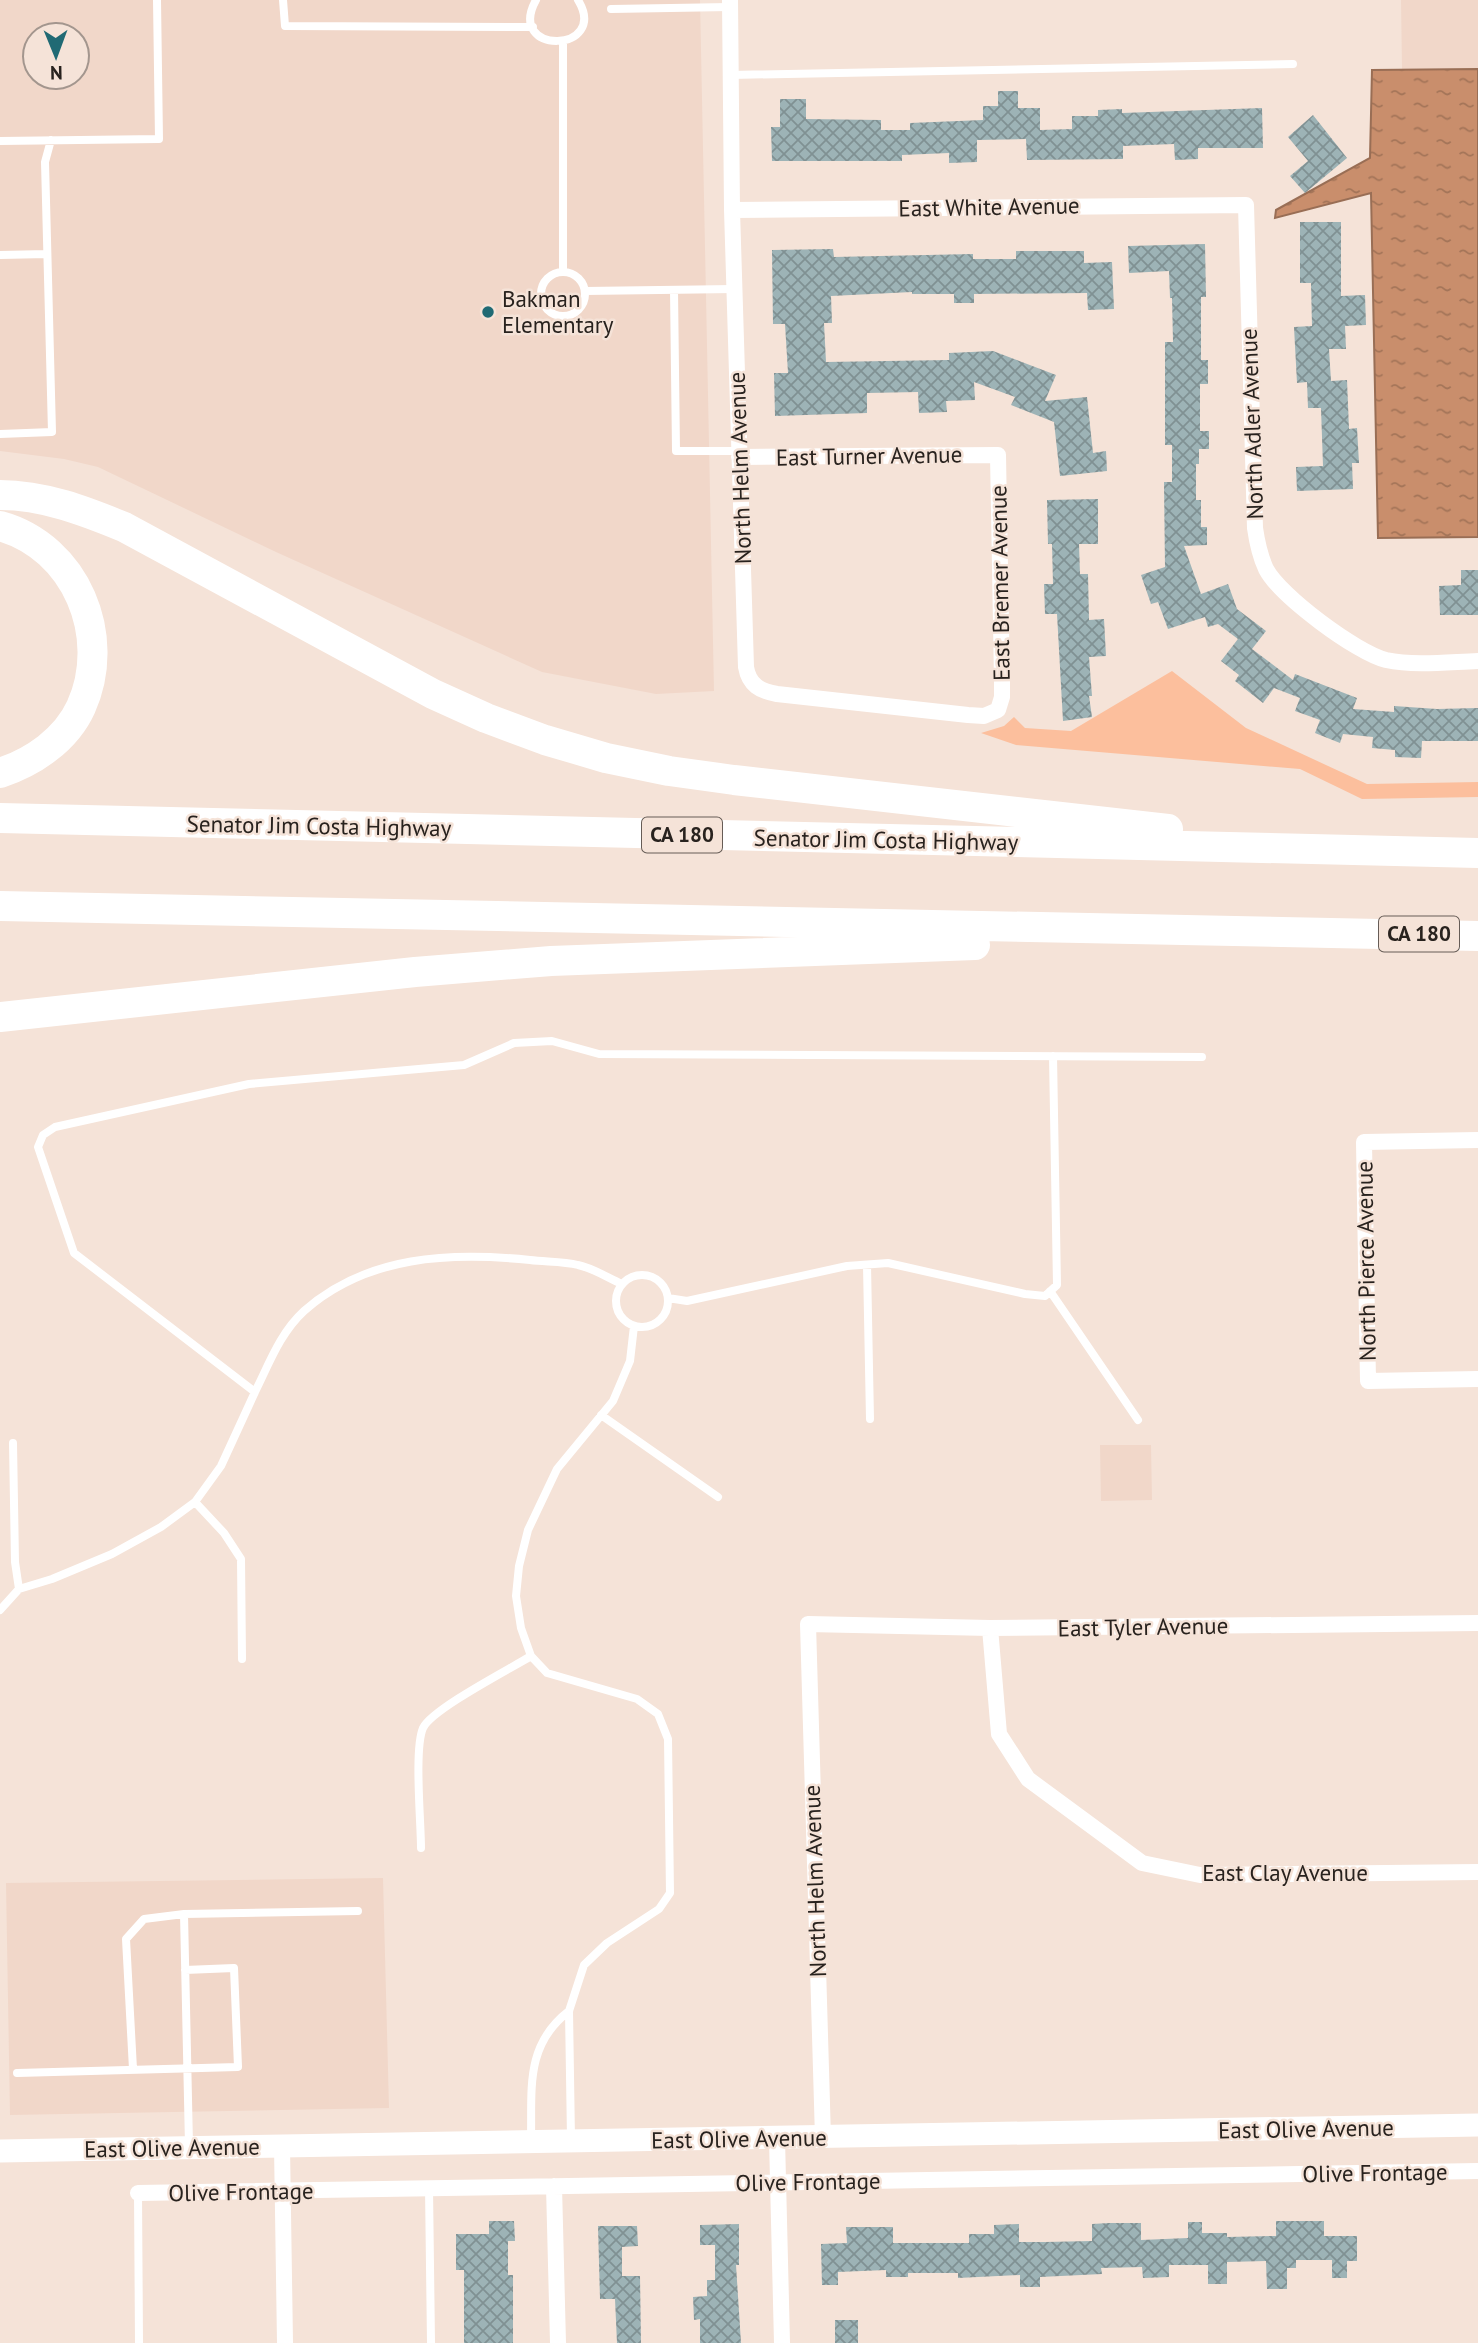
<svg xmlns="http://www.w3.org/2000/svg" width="1478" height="2343" font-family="'PT Sans',sans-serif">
<defs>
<pattern id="water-ripples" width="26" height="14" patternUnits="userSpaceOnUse" patternTransform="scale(1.75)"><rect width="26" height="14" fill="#c98e6c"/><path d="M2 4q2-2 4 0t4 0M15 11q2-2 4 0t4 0" fill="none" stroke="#a37458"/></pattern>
<pattern id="building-cross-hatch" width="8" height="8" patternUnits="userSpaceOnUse" patternTransform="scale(1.75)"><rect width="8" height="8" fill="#9db3b6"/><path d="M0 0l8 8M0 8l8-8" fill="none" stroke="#809193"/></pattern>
</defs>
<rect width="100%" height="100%" fill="#f5e3d8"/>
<!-- built -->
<path fill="#f1d7c9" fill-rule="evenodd" d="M0,0H700L714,691L656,694L542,672L276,552L98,467L64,459L0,451ZM35,35H77V77H35Z
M1401,0H1478V69H1402Z
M1100,1445H1151L1152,1500L1101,1501Z
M383,1878L389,2108L10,2115L6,1883Z"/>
<!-- green -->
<path fill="#fcbf9d" d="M1172,671L1246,728L1367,784L1478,782V797L1362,799L1300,769L1016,745L981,733L1004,726L1014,717L1025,728L1071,731Z"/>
<!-- water -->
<path fill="url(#water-ripples)" stroke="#996e55" stroke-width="2" d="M1478,69V537L1378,538L1371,193L1275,218L1276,210L1370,158L1372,70Z"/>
<!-- building -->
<path fill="url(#building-cross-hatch)" d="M998,91H1018V108H1040V130L1072,129V116H1098V110L1122,109V113L1262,108L1263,148H1198V159L1175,160L1174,144L1123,146V159L1027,160L1026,139L977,140V162L949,163V153L902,155V161H772L771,127H780V99H806V119L881,120V130H910V123L983,120V106H998Z
M1313,115L1347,158L1305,193L1290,176L1308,161L1288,137Z
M1300,222H1341V296L1365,295L1366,325L1345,326L1346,349H1329L1331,381L1347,380L1349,429L1357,428L1359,463H1352L1353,489L1297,491L1296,467L1323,466L1321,408H1308L1307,382L1297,383L1294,327L1312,326L1311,283H1300Z
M1205,244L1206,297H1201V360H1208V384H1200V431H1209V449H1199V464H1196V500H1201V527H1207V545L1184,546L1201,594L1228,584L1237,609L1266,631L1252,649L1293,680L1295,674L1357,698L1353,709L1394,712V706L1437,709L1478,708V741H1422L1421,758L1395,757V750L1372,748L1373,737L1343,734L1340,743L1315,733L1320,720L1295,711L1300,698L1274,688L1263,703L1235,681L1239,675L1221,661L1238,639L1218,624L1208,627L1205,617L1168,629L1158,602L1151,604L1141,575L1165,567L1164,482H1172V445H1165V342H1173L1172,298H1170L1169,271L1129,273L1128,246Z
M833,249L834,257L973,254V259H1016V251H1084V263L1112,262L1114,309L1088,310L1087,293L974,294V303H954V294H912V292L831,296L832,323H824L826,362L949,360V353L993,351L1056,375L1045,401L1087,397L1093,453L1106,451L1107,471L1060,476L1054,422L1011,405L1015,397L974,382L975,400L946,401L947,412L919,413L918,392L867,393V413L775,416L774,373H788L785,324H773L772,250Z
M1098,499V544H1079L1080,574H1088L1089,620L1104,619L1106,656L1089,657L1092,696H1089L1092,717L1063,721L1057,614H1045L1044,584H1053L1052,544H1048L1047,500Z
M1461,570H1478V615H1440L1439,586L1461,585Z
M489,2221H514L515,2241H508V2275H513V2343H464V2270H456V2234H489Z
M1276,2221H1324V2236H1357V2261H1347V2278H1332V2260H1296V2268H1287V2289H1267L1266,2261L1227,2262V2284H1208V2265H1169V2277L1143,2278L1142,2267L1101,2268L1102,2274L1040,2277V2287H1020V2275L958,2278V2273H908V2277H886V2270L838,2272V2285H822L821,2244L847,2243L846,2227H893V2243H969V2234H994V2225L1019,2224V2242H1045L1092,2241V2224L1109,2223H1141V2240L1188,2238V2222H1202V2233H1227V2237L1276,2236Z
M739,2224V2265H736L741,2343H700V2319L694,2320L693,2297L707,2296V2280H715V2245H700V2225Z
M598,2226H637L638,2246L622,2247V2276H640L641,2343H617L615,2299H600Z
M835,2320H858V2343H835Z"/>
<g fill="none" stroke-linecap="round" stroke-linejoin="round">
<!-- lane -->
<path stroke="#fff" stroke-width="8" d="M283,0L285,26L533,27
M536,0C505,56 610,53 578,0
M611,9L730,7
M731,75L1293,64
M0,141L159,139L157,0
M0,255L47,254
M541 294a22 22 0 1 1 44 0a22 22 0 1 1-44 0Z
M563,272V41
M674,290L676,451H739
M585,291L734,289
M0,434L52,432L45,162L51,140
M867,1265L870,1419
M616 1301a26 26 0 1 1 52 0a26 26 0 1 1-52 0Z
M1050,1291L1138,1420
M668,1298L687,1301L847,1266L888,1263L1025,1294L1045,1296L1057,1285L1053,1056
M255,1392C269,1364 280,1333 304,1311C367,1255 451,1252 530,1260C546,1262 563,1261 578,1265C593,1268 608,1278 622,1284
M601,1415L718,1497
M13,1443L15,1562L19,1589
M195,1502L224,1533L241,1559L242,1659
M0,1610L19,1589L52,1579L112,1554L161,1527L195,1502L221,1466L255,1392L74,1253L38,1147L43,1135L55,1127L249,1084L464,1065L514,1043L552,1041L599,1054L1202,1057
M421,1848C421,1822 414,1749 423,1728C432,1709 510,1669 531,1656
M184,1914L358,1911
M133,2069L126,1939L144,1919L184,1914L189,2145
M17,2073L238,2067L234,1968L185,1970
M531,2139C532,2088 525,2045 569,2011
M571,2139L569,2011L584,1965L607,1943L659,1909L670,1893L668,1739L658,1714L637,1699L547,1673L531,1656L521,1628L516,1596L519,1566L528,1530L557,1469L613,1401L630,1361L634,1326
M429,2188L431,2343
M138,2193L139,2343"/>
<!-- street -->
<path stroke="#fff" stroke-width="16" d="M730,0L732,210L746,667C749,685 760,691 777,694L968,715L984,716L998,710L1002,697V681L998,455L739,457
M732,210L1246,205L1255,528C1257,542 1260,556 1266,569C1280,596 1357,653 1386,660C1415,666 1448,662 1478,661
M1478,1140L1364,1142L1368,1381L1478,1379
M990,1628L999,1734L1028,1779L1142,1863L1200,1875L1478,1872
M823,2138L808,1624L990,1628L1478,1623
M777,2139L782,2343
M282,2146L285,2343
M554,2186L558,2343
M138,2193L1478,2171"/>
<!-- secondary -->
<path stroke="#fff" stroke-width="23" d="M0,2151L1478,2125"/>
<!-- highway -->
<path stroke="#fff" stroke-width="30" d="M0,495C44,495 85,511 124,527L433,694L486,718L545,740L606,758L669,771L734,780L1168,829
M0,526C76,547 113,636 81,707C66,740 33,762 0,773
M0,818L1478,853
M0,906L1478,936
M0,1017L415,972L551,961L975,945"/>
</g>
<!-- markers -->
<circle fill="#206a74" stroke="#f5e3d8" stroke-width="2.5" cx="488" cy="312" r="7"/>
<g text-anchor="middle" stroke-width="5" stroke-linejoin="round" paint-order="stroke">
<!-- shield labels -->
<g fill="#f5e3d8" stroke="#665c56" stroke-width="2">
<rect x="642" y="817.5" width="80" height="35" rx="5"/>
<rect x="1379" y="916.5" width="80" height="35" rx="5"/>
</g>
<g font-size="21" font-weight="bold" fill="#28221e">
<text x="682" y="842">CA 180</text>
<text x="1419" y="941">CA 180</text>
</g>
<!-- street labels -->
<g font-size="23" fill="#28221e" stroke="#f5e3d8">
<text transform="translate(989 207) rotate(-1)" y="8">East White Avenue</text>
<text transform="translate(1252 424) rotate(-92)" y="8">North Adler Avenue</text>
<text transform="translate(869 456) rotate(-1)" y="8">East Turner Avenue</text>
<text transform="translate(740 468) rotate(-92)" y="8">North Helm Avenue</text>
<text transform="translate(1000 583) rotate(-91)" y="8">East Bremer Avenue</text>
<text transform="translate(319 826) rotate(1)" y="8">Senator Jim Costa Highway</text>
<text transform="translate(886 840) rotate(1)" y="8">Senator Jim Costa Highway</text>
<text transform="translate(1366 1261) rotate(-91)" y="8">North Pierce Avenue</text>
<text transform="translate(1143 1627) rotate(-1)" y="8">East Tyler Avenue</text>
<text x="1285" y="1881">East Clay Avenue</text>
<text transform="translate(815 1881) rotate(-92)" y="8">North Helm Avenue</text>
<text transform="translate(1306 2129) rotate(-1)" y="8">East Olive Avenue</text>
<text transform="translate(739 2139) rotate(-1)" y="8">East Olive Avenue</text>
<text transform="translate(172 2148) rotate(-1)" y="8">East Olive Avenue</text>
<text transform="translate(1375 2173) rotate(-1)" y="8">Olive Frontage</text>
<text transform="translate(808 2182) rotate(-1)" y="8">Olive Frontage</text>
<text transform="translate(241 2192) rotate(-1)" y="8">Olive Frontage</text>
</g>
<!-- poi labels -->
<g font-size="23" fill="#28221e" stroke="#f5e3d8" text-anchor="start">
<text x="502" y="307">Bakman<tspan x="502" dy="26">Elementary</tspan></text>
</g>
</g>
<!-- north arrow -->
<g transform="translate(56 56) rotate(179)"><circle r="33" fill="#f5e3d8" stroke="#a3968e" stroke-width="2"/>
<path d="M0-5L12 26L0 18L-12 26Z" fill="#206a74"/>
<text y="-10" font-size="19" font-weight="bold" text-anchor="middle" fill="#28221e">N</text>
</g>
</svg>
